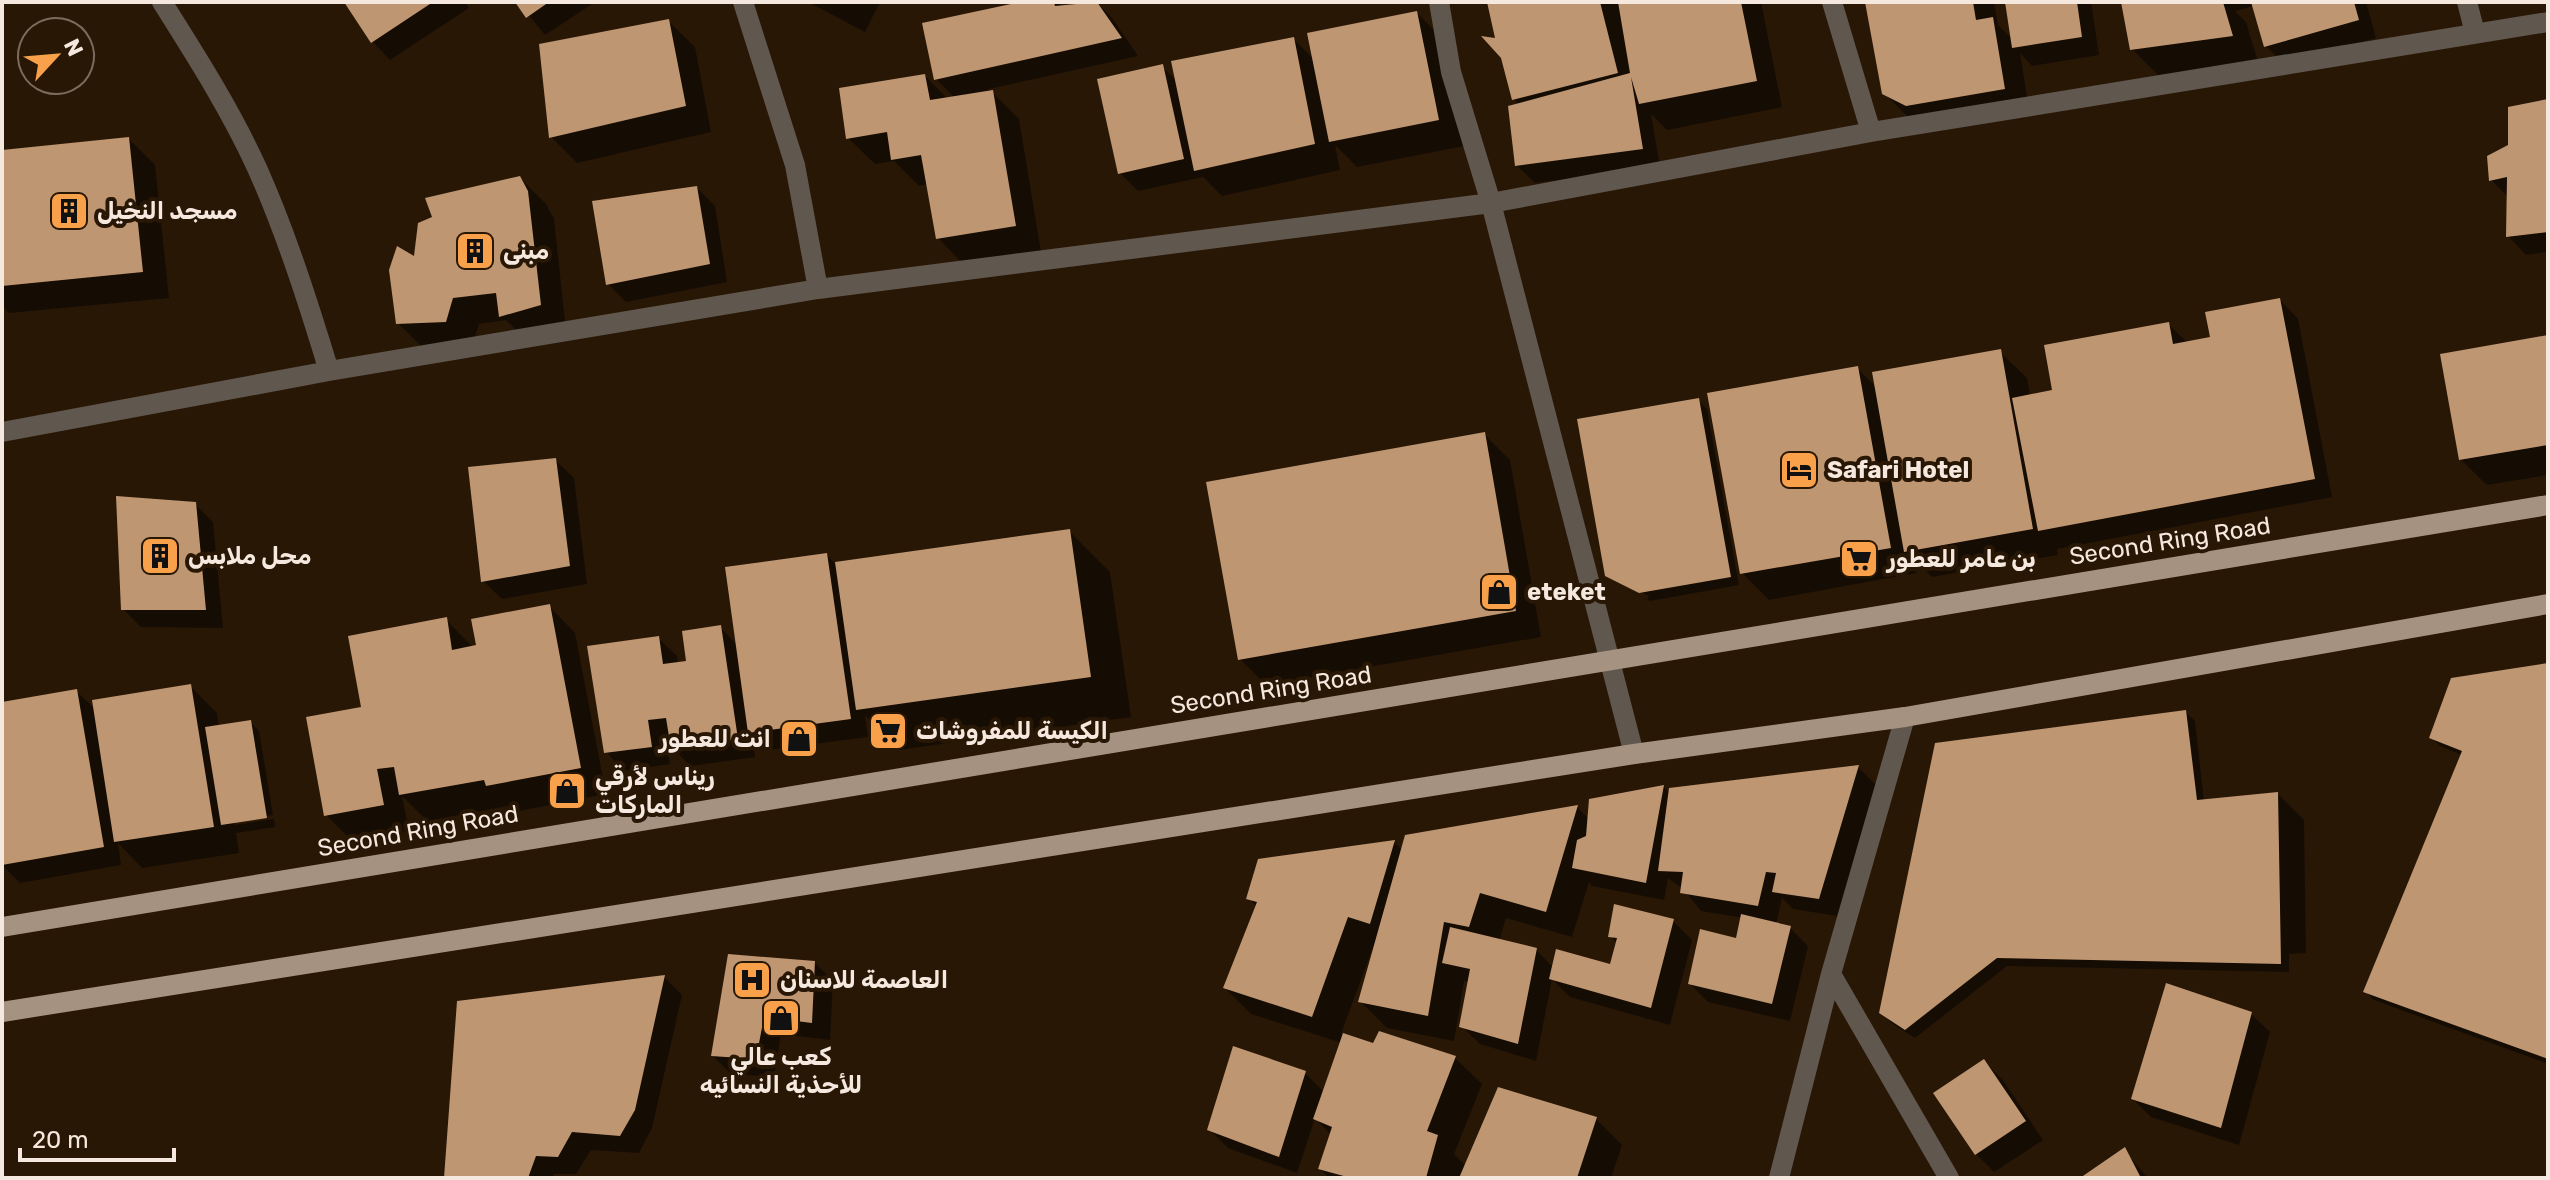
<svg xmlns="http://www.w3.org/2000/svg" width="2550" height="1180" font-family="Rubik,Cairo,sans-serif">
<rect width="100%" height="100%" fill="#291706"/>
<!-- shadow -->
<path fill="#0007" d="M346,2H465L469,8L390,60L372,41Z
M518,2H595L545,35Z
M808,2H880L865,32Z
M1029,2H1057L1062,7L1096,2L1112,18L1138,56L989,89L1019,119L1041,252L964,265L938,238L929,184L919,186L894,161L875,164L848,138L925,76L948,99L955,98L936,79Z
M1489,2H1761L1782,107L1667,130L1651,114L1660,166L1535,183L1516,165L1519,105L1514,99Z
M1867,2H1994L1998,25L2013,40L2007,2H2091L2099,55L2032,66L2020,53L2030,115L1911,120L1884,93Z
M2123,2H2366L2376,38L2284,64L2266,46L2254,6L2235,11L2246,22L2258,62L2158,75L2132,49Z
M1417,13L1443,39L1464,146L1357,167L1335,145L1340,170L1222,196L1203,177L1138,191L1120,173L1162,67L1178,82L1293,39L1315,60Z
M668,21L695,47L711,132L577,163L551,137Z
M2548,102V252L2526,255L2508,236V197L2491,180L2510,147Z
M129,139L155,165L169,298L9,313L2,306V152Z
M520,178L546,204L554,219L566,331L528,342L506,320L479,324L472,347L425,350L398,323Z
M697,188L715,206L727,282L626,302L608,284Z
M2280,300L2298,319L2332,497L2057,549L2058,555L1932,577L1913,558L1916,573L1769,600L1742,573L1857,368L1877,388L2000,352L2027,378L2030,396L2055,392L2168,324L2188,343L2212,339Z
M2548,337V475L2487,485L2460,459Z
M1698,400L1707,409L1739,585L1650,601L1615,584L1647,600L1649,596L1607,575Z
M1484,434L1510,460L1541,637L1266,685L1240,659Z
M555,460L574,478L587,584L502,599L483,581Z
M195,504L213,522L223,628L141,627L123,609Z
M1069,531L1110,572L1131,717L899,750L865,715L868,737L768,750L752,734L755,757L691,766L672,748L671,737L665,738L670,764L624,771L606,752L658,638L677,656L678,664L689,663L720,627L737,645L827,555L835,564Z
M549,606L575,633L606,794L514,812L508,806L427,821L402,796L409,831L352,841L326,815L363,708L446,620L472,646L479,647Z
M2548,665V1064L2374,1000L2365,991L2462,755L2440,746L2431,737Z
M190,686L217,713L219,727L250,722L259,731L273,815L234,821V825L274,819L275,827L236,833L239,853L142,868L118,843L121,865L20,883L2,865V704L76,691L96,710Z
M2186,712L2195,721L2204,802L2278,794L2304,820L2306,953L2289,954V972L2007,966L1915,1038L1890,1022L1881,1012Z
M1858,767L1876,785L1837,916L1793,909L1782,898L1776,924L1790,928L1808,946L1790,1021L1708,1002L1690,984L1738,940L1743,918L1701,911L1683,889L1668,878L1664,900L1592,886L1589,882L1572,937L1506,918L1499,941L1536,950L1554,968L1611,966L1618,944L1610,936L1673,921L1692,940L1670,1025L1570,997L1552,979L1536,1061L1480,1044L1461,1026L1470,982L1464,981L1454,1041L1387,1028L1361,1002L1375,951L1372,950L1341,1034L1374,1046L1380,1033L1455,1058L1482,1084L1454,1154L1466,1166L1596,1119L1622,1145L1611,1178H1329L1320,1169L1331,1135L1315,1118L1297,1173L1228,1148L1210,1130L1305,1073L1325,1093L1342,1043L1251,1014L1225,988L1257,907L1249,898L1394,842L1403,851L1577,807L1590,820L1591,801L1664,787L1670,793Z
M814,962L833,981L830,1040L781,1034L774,1077L731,1074L713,1056Z
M664,977L682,995L652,1128L639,1153L591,1150L576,1174H554L552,1178H446Z
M2251,1014L2270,1032L2239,1145L2151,1117L2133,1099Z
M1984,1061L2002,1079L2043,1140L1994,1172L1976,1154L1936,1094Z
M2124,1150L2148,1178H2084Z"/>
<!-- building -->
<path fill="#bf9672" d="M344,2H433L371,43Z
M515,2H549L526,18Z
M1020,2H1054L1055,6L1097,2L1122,38L934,80L922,23Z
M1487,2H1600L1618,73L1512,100L1501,58L1481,36L1495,38Z
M1618,2H1741L1757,81L1639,104L1631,77L1643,149L1515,166L1508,106L1630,73Z
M1865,2H1973L1976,20L1993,17L2005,89L1906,106L1882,94Z
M2005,2H2077L2082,37L2012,48Z
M2121,2H2223L2233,36L2130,50Z
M2251,2H2354L2359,20L2264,47Z
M1417,11L1439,120L1329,142L1307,33Z
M669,19L686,106L549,138L539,44Z
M1294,37L1315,144L1194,171L1171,61Z
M1163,64L1184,159L1118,174L1097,79Z
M925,74L930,100L993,90L1016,226L936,239L921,155L891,160L887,132L846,139L839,88Z
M2548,99V232L2506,237L2507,177L2489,181L2487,156L2508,145V107Z
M129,137L143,272L2,286V150Z
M520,176L528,191L541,305L499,317L496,293L453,298L446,322L396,324L389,270L397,246L414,256L418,223L432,217L425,198Z
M697,186L710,264L606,285L592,201Z
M2280,298L2315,479L2038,531L2012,398L2052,390L2044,345L2169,322L2173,344L2210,337L2205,312Z
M2548,335V445L2459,460L2440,354Z
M2001,349L2033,529L1904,552L1872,372Z
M1858,366L1891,548L1740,574L1707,393Z
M1699,398L1731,577L1639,593L1605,576L1577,419Z
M1485,432L1516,611L1238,660L1206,482Z
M556,458L570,566L481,582L468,467Z
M116,496L196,502L206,610H121Z
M1070,529L1091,677L856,710L835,562Z
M827,553L851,719L748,733L725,567Z
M550,604L581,768L486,786L484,780L399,795L394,767L377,769L384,805L324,816L306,717L361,707L348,636L447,617L452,650L476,645L471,619Z
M721,625L738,739L671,749L666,718L648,720L652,747L604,753L587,646L659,636L663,664L686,661L682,631Z
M2548,663V1059L2363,992L2462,751L2429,738L2451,678Z
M191,684L214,827L114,842L92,700Z
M77,689L104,847L2,865V702Z
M2186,710L2197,800L2278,792L2281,964L1997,958L1905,1030L1879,1013L1935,743Z
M251,720L267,818L221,825L205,727Z
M1859,765L1819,899L1772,892L1776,873L1766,872L1758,906L1680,893L1683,872L1658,871L1669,788Z
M1664,785L1646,883L1572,868L1577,840L1586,836L1589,799Z
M1578,805L1546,912L1480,893L1469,927L1444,922L1428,1016L1358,1002L1405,835Z
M1395,840L1370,924L1348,917L1312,1017L1223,988L1257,902L1246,899L1258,859Z
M1614,904L1674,919L1651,1008L1549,979L1556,949L1610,964L1617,938L1608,937Z
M1741,914L1791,926L1772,1004L1688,984L1700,929L1736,938Z
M1450,927L1537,948L1518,1044L1459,1027L1470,969L1442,963Z
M728,954L815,961L812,1023L764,1017L756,1059L711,1056Z
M665,975L635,1110L620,1136L572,1132L558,1157L536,1156L528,1178H444L457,1001Z
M2166,983L2252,1012L2221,1128L2131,1099Z
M1379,1031L1456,1056L1427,1131L1438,1135L1426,1178H1351L1318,1169L1332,1127L1313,1119L1343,1033L1373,1043Z
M1233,1046L1306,1071L1279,1157L1207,1130Z
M1984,1059L2026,1121L1975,1155L1933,1093Z
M1498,1087L1597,1117L1577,1178H1459Z
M2125,1147L2141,1178H2080Z"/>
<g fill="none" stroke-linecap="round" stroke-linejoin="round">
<!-- minor -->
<path stroke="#60574e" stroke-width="20" d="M162,2C196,56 230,109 257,168C286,233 308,302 329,371
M743,2L795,165L818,289
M1439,2L1451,72L1491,203L1634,754
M1832,2L1871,132
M2467,2L2475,33
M2,432L329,371L818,289L1491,203L1871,132L2548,22
M1831,974L1949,1178
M1779,1178L1831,974L1905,717"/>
<!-- major -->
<path stroke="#a69281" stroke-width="20" d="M2,927L2548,505
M2,1012L1634,754L1905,717L2548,604"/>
</g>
<!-- icons -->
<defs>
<g id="building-square" transform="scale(2)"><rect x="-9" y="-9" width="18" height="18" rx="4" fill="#f8a14a" stroke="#291706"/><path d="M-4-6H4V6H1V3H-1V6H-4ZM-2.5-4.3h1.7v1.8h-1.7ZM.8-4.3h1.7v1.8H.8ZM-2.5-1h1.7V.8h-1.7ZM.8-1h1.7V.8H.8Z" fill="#111"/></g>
<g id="hotel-square" transform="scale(2)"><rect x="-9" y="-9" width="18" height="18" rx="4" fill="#f8a14a" stroke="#291706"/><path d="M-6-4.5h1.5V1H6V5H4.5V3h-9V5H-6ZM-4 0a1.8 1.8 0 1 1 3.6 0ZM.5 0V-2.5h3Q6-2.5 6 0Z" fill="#111"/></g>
<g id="supermarket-square" transform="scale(2)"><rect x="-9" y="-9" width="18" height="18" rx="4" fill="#f8a14a" stroke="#291706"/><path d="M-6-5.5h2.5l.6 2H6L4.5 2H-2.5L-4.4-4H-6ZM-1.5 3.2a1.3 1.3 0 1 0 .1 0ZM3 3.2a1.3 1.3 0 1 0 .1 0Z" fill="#111"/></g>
<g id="shop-square" transform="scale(2)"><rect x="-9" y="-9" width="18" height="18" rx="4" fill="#f8a14a" stroke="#291706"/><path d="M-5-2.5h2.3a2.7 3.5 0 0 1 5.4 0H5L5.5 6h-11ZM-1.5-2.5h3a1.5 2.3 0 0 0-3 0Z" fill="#111"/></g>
<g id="hospital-square" transform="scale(2)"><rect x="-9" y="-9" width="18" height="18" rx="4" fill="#f8a14a" stroke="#291706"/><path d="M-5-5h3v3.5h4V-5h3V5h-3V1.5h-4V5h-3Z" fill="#111"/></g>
</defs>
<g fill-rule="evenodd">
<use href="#building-square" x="69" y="211"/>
<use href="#building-square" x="475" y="251"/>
<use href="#hotel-square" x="1799" y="470"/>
<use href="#building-square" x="160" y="556"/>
<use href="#supermarket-square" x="1859" y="559"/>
<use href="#shop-square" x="1499" y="592"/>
<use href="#supermarket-square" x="888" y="731"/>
<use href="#shop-square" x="799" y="739"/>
<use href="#shop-square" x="567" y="791"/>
<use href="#hospital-square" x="752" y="980"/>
<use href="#shop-square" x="781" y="1018"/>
</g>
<g text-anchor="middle" stroke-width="8" stroke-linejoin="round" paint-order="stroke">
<!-- poi labels -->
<g font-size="24" font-weight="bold" fill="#f5e8de" stroke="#291706" text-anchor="start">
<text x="97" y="219">مسجد النخيل</text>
<text x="503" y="259">مبنى</text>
<text x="1827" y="478">Safari Hotel</text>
<text x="188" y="564">محل ملابس</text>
<text x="1887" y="567">بن عامر للعطور</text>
<text x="1527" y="600">eteket</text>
<text x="916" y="739">الكيسة للمفروشات</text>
<text x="771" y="747" text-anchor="end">انت للعطور</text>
<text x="595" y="785">ريناس لأرقي<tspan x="595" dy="28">الماركات</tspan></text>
<text x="780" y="988">العاصمة للاسنان</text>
<text x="781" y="1065" text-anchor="middle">كعب عالي<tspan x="781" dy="28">للأحذية النسائيه</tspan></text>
</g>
<!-- street labels -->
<g font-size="24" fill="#f5e8de" stroke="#291706">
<text transform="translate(2170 541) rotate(-9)" y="8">Second Ring Road</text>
<text transform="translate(1271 690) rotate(-9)" y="8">Second Ring Road</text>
<text transform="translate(418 831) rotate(-10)" y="8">Second Ring Road</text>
</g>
</g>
<!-- border -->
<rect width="2550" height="1180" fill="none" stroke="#f5e8de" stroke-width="8"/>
<!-- north arrow -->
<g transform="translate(56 56) rotate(64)"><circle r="38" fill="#291706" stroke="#7b6b5c" stroke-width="2"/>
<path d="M0-6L14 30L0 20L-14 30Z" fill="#f8a14a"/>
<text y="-12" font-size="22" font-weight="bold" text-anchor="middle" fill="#f5e8de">N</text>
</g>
<!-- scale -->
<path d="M20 1148v12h154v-12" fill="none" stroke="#f5e8de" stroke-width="4"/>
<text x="32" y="1148" font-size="24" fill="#f5e8de" stroke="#291706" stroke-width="6" paint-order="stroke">20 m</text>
</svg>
